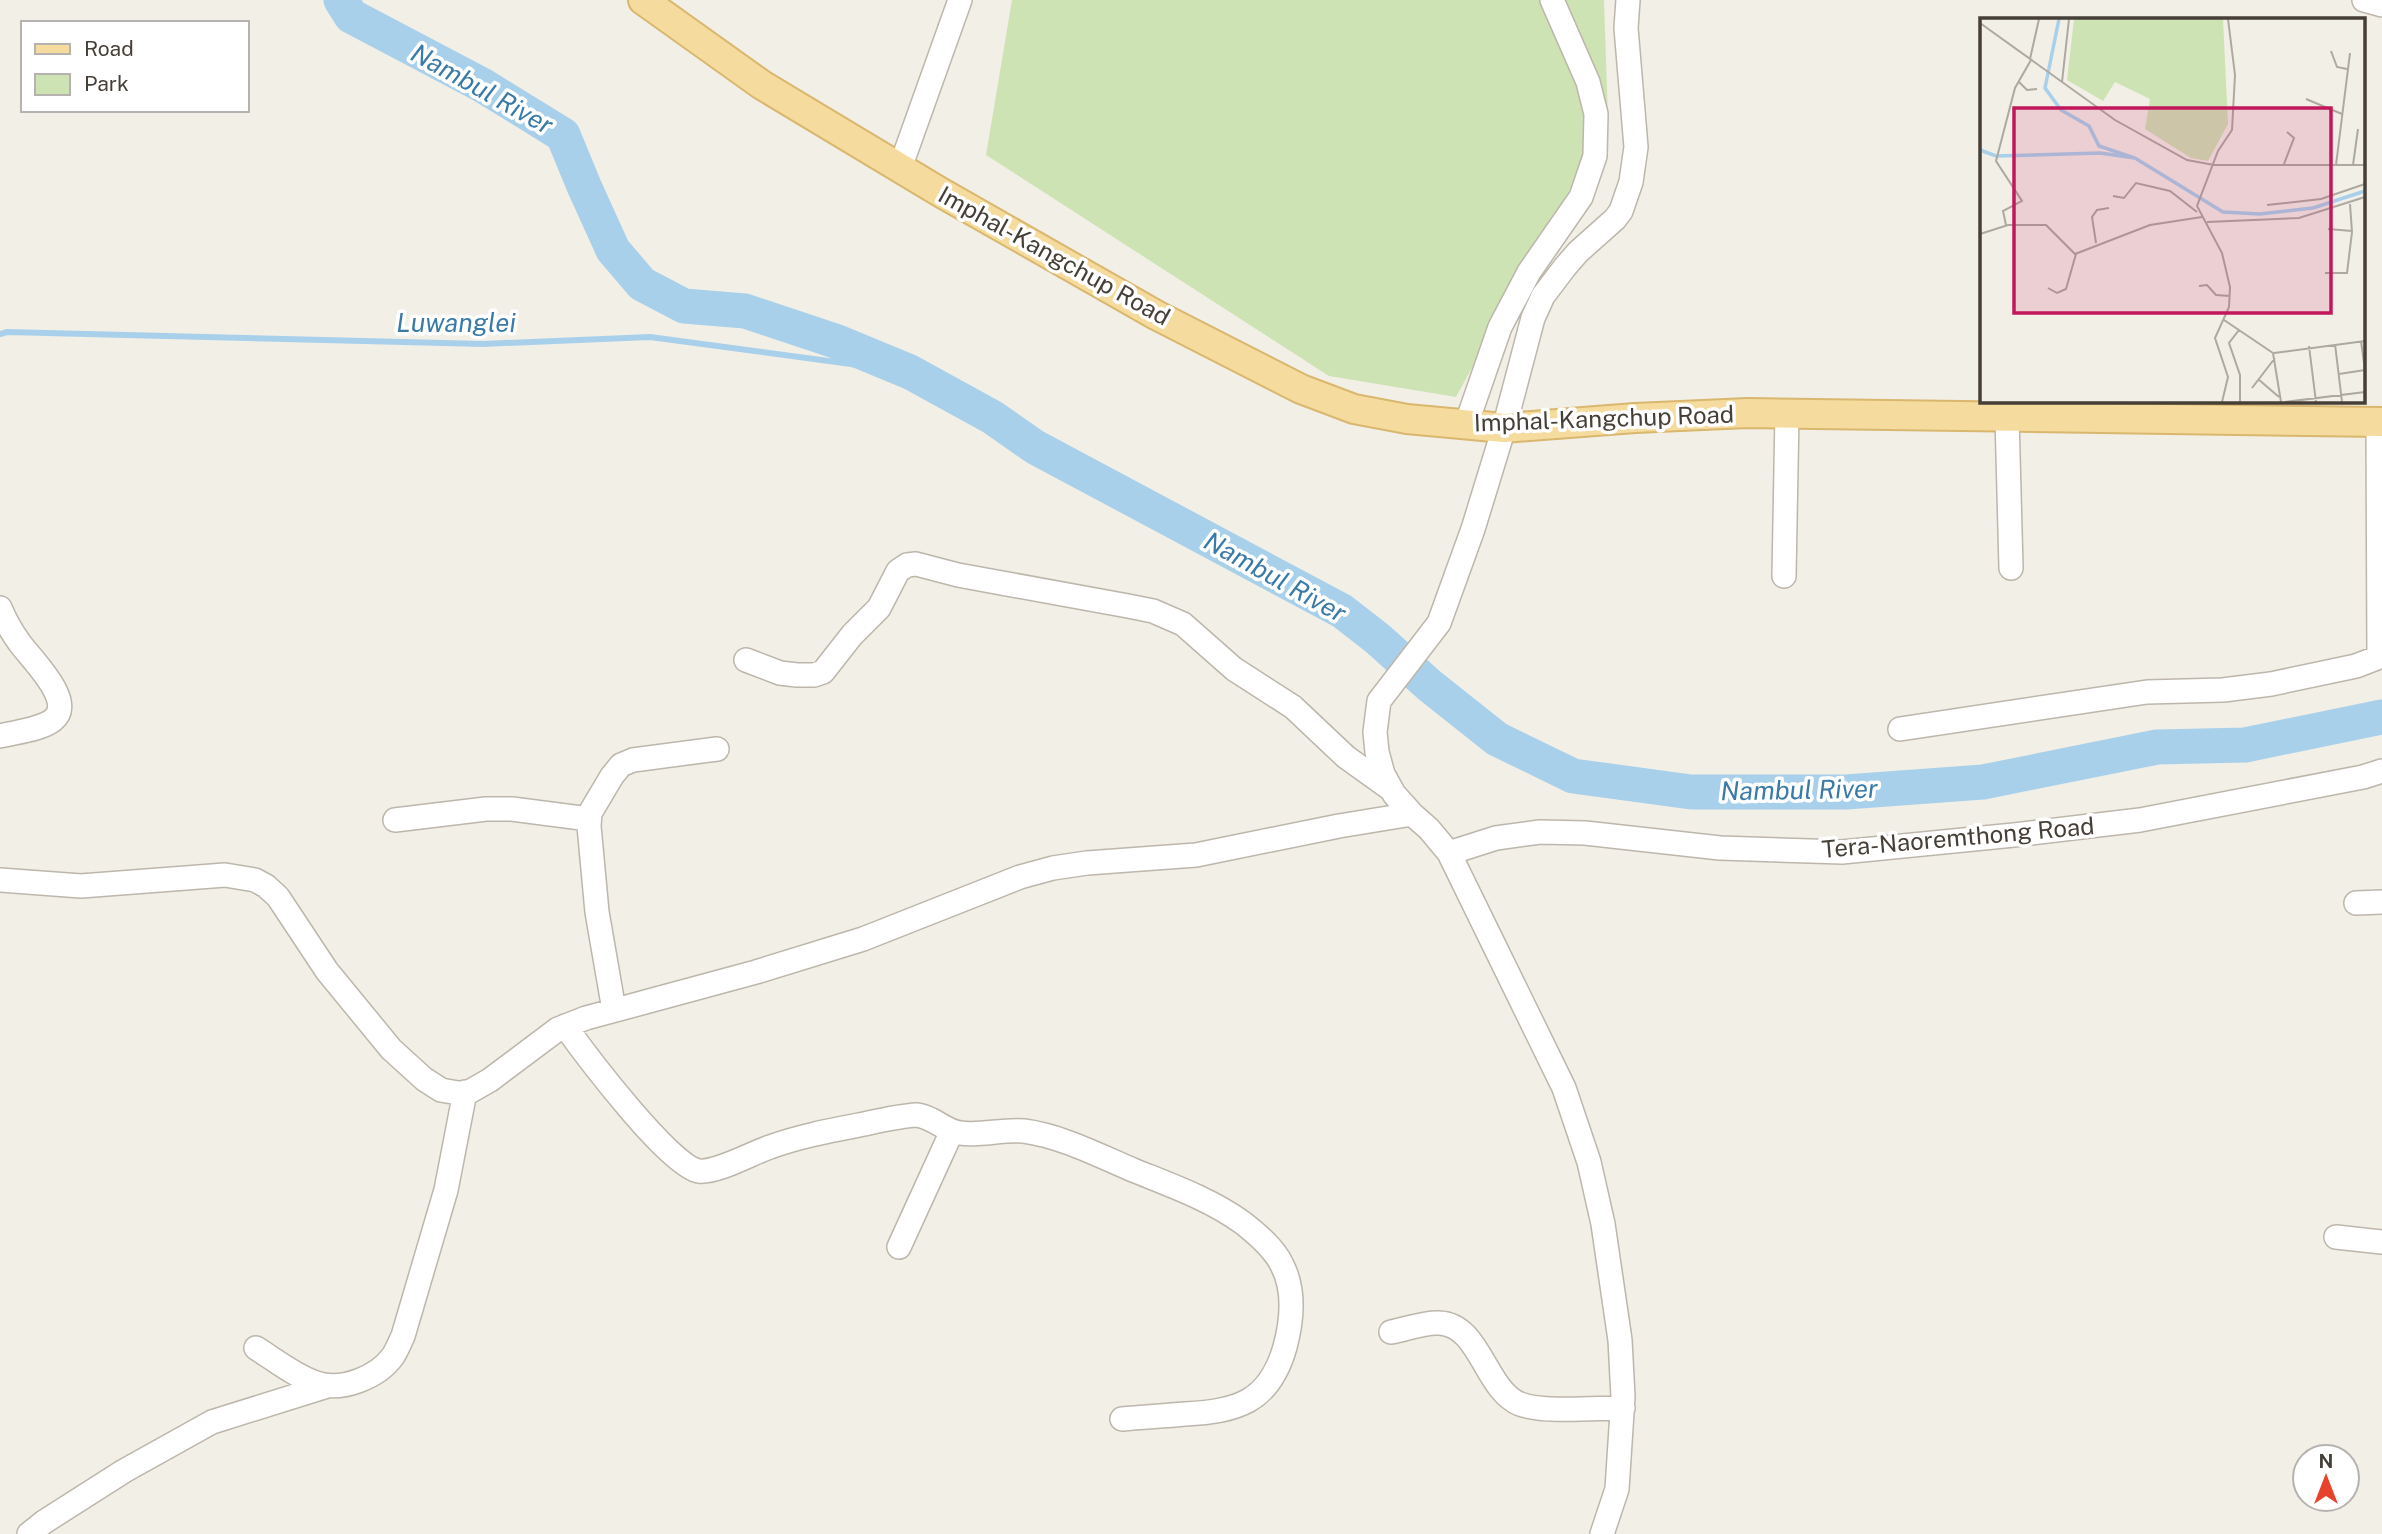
<svg xmlns="http://www.w3.org/2000/svg" width="2382" height="1534" font-family="'Public Sans',sans-serif">
<rect width="100%" height="100%" fill="#f2efe7"/>
<!-- green -->
<path fill="#cee3b4" d="M1012,0H1604L1608,120L1456,397L1329,376L986,155Z"/>
<g fill="none" stroke-linecap="round" stroke-linejoin="round">
<!-- stream -->
<path stroke="#a9d0ea" stroke-width="6" d="M0,334L7,332L483,344L650,337L910,372"/>
<!-- river -->
<path stroke="#a9d0ea" stroke-width="35" d="M341,0L351,16L482,85L563,135L584,186L613,250L642,284L684,306L745,311L835,341L910,372L992,417L1035,447L1342,611L1378,639L1429,685L1497,739L1573,776L1691,792H1846L1983,782L2157,747L2245,745L2382,717"/>
<!-- minor casing -->
<g stroke="#bdb6ab" stroke-width="26">
<path id="minor" d="M2364,0L2382,5
M900,168L960,0
M2007,417L2011,568
M2378,422L2379,657
M1466,425L1500,327L1529,272L1581,197L1595,156L1596,114L1588,82L1552,0
M1784,576L1787,414
M0,608C5,620 11,631 19,642C30,658 77,702 53,720C40,730 15,732 0,736
M746,660L780,673L797,675H814L823,672L852,635L879,608L898,571L907,565L916,564L958,575L1128,606L1153,611L1183,624L1234,669L1293,707L1346,757L1392,790
M1900,729L2147,692L2223,690L2271,684L2356,666L2382,656
M395,820L486,809H512L589,819
M1449,853L1496,838L1540,832L1585,833L1720,848L1842,852L2014,835L2140,820L2363,777L2382,771
M0,880L81,886L225,875L255,880L266,886L278,897L327,971L391,1049L424,1079L441,1090L458,1093L469,1092L490,1080L558,1029L586,1018L756,972L863,939L1020,877L1053,868L1087,863L1196,855L1339,826L1412,814
M2356,903L2382,902
M614,1010L597,912L589,826L590,813L612,776L621,765L633,760L717,749
M565,1026C585,1054 670,1167 699,1171C717,1173 752,1153 770,1147C800,1136 833,1130 864,1124C882,1120 899,1116 917,1115C934,1117 944,1131 960,1133C981,1136 1002,1129 1024,1131C1061,1136 1098,1155 1133,1170C1170,1185 1210,1199 1243,1223C1257,1234 1274,1248 1282,1265C1295,1290 1292,1321 1285,1347C1269,1403 1237,1411 1185,1414C1164,1416 1143,1417 1122,1419
M2336,1237L2382,1242
M899,1247L952,1131
M1391,1332C1407,1329 1424,1322 1439,1323C1480,1324 1485,1390 1520,1404C1544,1413 1596,1408 1623,1408
M256,1348C275,1360 295,1376 316,1383C342,1392 378,1377 393,1356C397,1350 400,1342 403,1336L446,1190L465,1092
M29,1534L44,1522L124,1471L212,1422L327,1386
M1602,1534L1617,1489L1623,1397L1620,1340L1603,1224L1589,1162L1564,1088L1449,853L1429,829L1412,814L1394,794L1383,774L1377,752L1375,732L1379,701L1439,623L1473,529L1504,428L1533,318L1543,296L1565,267L1578,252L1615,219L1621,211L1631,182L1636,147L1626,28L1628,0"/>
</g>
<!-- major casing -->
<g stroke="#d9b76e" stroke-width="32">
<path id="major" d="M643,0L762,85L940,192L1156,315L1301,389L1354,409L1407,419L1504,428L1635,418L1748,413L2382,422"/>
</g>
<!-- minor -->
<use href="#minor" stroke="#fff" stroke-width="23"/>
<!-- major -->
<use href="#major" stroke="#f5db9d" stroke-width="28"/>
</g>
<g text-anchor="middle" stroke-width="7" stroke-linejoin="round" paint-order="stroke">
<!-- street labels -->
<g font-size="24" fill="#453f37" stroke="#fff">
<text transform="translate(1054 256) rotate(29)" y="8">Imphal-Kangchup Road</text>
<text transform="translate(1604 419) rotate(-2)" y="8">Imphal-Kangchup Road</text>
<text transform="translate(1958 838) rotate(-5)" y="8">Tera-Naoremthong Road</text>
</g>
<!-- water labels -->
<g font-size="26" font-style="italic" fill="#397aa7" stroke="#fff">
<text transform="translate(482 89) rotate(29)" y="9">Nambul River</text>
<text x="456" y="332">Luwanglei</text>
<text transform="translate(1275 577) rotate(29)" y="9">Nambul River</text>
<text transform="translate(1799 790) rotate(-1)" y="9">Nambul River</text>
</g>
</g>
<!-- overview -->
<g transform="translate(1980 18)">
<rect width="385" height="385" fill="#f2efe7"/>
<path d="M94,1H243L248,106L228,143L211,140L165,111L170,81L135,64L123,83L87,62Z" fill="#cee3b4"/>
<path fill="none" stroke="#a9d0ea" stroke-width="3.5" d="M79,1L65,70L81,92L109,108L119,128L155,140L243,194L280,196L333,190L385,173M0,132L16,138L120,135L155,140"/>
<path fill="none" stroke="#ada9a1" stroke-width="2" d="M0,5L135,102L207,142L234,147H385M351,33L357,49L367,51M50,41L59,1M38,63L47,72L57,71M82,64L89,1M326,81L362,96M304,146L314,120L307,114M351,147V178M356,147L370,35M373,147L378,111M133,178L144,180L156,165L190,173L217,194M287,187L341,181L385,166M227,204L319,200L385,179M26,207L23,193L42,183L16,143L35,70L51,42M348,211L372,213M0,216L28,207H66L95,236L170,207L222,199M116,225L112,199L117,192L129,190M345,255H367L372,214L370,186M219,268L227,267L236,277L250,278M68,270L77,275L86,271L96,236M244,302L293,335L301,384M259,312L249,325L260,357V384M381,323L385,352M355,326L362,384M329,328L336,384M294,335L385,323M359,356L385,352M278,361L299,379M272,370L295,340M242,384L248,359L235,320L249,289L250,269L242,235L217,188L238,133L252,112L255,57L248,1M305,384L385,374"/>
<path fill="#c2185b" fill-opacity="0.15" stroke="#c2185b" stroke-width="3.5" d="M34,90H351V295H34Z"/>
<rect width="385" height="385" fill="none" stroke="#453f37" stroke-width="3.5"/>
</g>
<!-- legend -->
<rect x="21" y="21" width="228" height="91" fill="#ffffff" stroke="#b5b2af" stroke-width="2"/>
<rect x="35" y="44" width="35" height="10" fill="#f5db9d" stroke="#b5b2af" stroke-width="2"/>
<text x="84" y="56" font-size="21" fill="#453f37">Road</text>
<rect x="35" y="74" width="35" height="21" fill="#cee3b4" stroke="#b5b2af" stroke-width="2"/>
<text x="84" y="91" font-size="21" fill="#453f37">Park</text>
<!-- north arrow -->
<g transform="translate(2326 1478)"><circle r="33" fill="#ffffff" stroke="#b5b2af" stroke-width="2"/>
<path d="M0-5L12 26L0 18L-12 26Z" fill="#e7432a"/>
<text y="-10" font-size="19" font-weight="bold" text-anchor="middle" fill="#453f37">N</text>
</g>
</svg>
